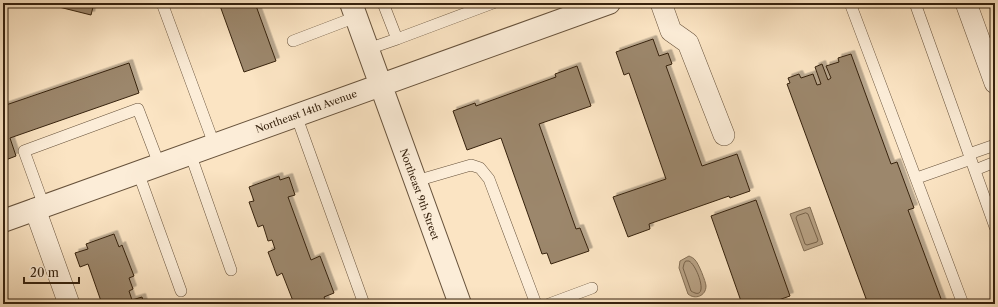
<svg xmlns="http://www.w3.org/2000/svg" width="998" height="307" font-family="'Libre Caslon Text',serif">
<defs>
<filter id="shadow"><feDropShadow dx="3.5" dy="-3.5" stdDeviation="0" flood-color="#0004"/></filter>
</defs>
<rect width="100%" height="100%" fill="#fbe4c3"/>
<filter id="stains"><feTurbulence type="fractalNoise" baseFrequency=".005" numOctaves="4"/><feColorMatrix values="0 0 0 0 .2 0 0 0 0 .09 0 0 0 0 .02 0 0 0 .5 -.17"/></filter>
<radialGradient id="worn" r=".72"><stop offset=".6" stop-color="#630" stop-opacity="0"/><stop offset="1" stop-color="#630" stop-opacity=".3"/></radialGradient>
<!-- water -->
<path fill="#b8a285" stroke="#846f55" d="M810,207L823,244L804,251L790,214Z
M689,256C691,257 694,258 695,260C698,262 706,282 706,286C706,296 695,300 688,294L679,268L680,261Z"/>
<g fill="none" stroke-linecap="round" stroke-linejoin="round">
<!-- shore -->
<path stroke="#77624a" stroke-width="1" d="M806,213L808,214L818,240L817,242L807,245L805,244L796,218L797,216Z
M686,261H689C698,266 710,303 691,291L683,268L684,264Z"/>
</g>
<!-- building -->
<path fill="#9c876c" stroke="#36220e" filter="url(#shadow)" d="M43,3H94L91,15Z
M219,3H255L276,61L244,72Z
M653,39L659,56L668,53L672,64L666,66L702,166L737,154L750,191L730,198L729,196L649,224L650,229L628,237L613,197L666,179L629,73L624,75L616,52Z
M851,54L891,164L897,162L914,208L908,210L943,304H868L787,84L790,83L788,78L799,74L801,78L813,74L817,85L821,84L815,67L822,64L828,80L831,78L826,66L839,62L838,58Z
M129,63L139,93L10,138L16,156L3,161V106Z
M577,66L591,106L539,124L576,229L580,228L589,251L551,264L547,253L542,254L501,138L467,150L453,111L475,103L476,106L556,77L555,74Z
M279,176L280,180L289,177L295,195L288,197L311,260L320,256L334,293L324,297L327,304H287L293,301L282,273L277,276L268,252L275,249L272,240L268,241L263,225L258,227L249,202L254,201L249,187Z
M756,200L790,296L767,304H742L711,216Z
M114,234L119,247L122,245L134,276L129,278L133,289L129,291L132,300L142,297L144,304H102L88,264L80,267L75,253L88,249L86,244Z"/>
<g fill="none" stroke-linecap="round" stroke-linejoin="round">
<!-- service casing -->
<g stroke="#67523b" stroke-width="12">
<path id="service" d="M162,3L214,144
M850,3L963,304
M915,3L995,227
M397,39L493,3
M293,41L356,17
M368,49L397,39L383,3
M296,115L364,304
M190,153L231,270
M969,154L995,145
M975,170L995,162
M138,172L181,291
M917,178L971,159
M416,181L471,165L480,168L489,179L536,304
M44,206L24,151L138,109L159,164
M549,304L592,288"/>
</g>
<!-- minor casing -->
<g stroke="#67523b" stroke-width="22">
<path id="minor" d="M661,3L671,31L688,43L724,135
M966,3L995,83
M35,209L69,304"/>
</g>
<!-- tertiary casing -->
<g stroke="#67523b" stroke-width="24">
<path id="tertiary" d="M351,3L460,304
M3,221L609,3"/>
</g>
<!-- service -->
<use href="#service" stroke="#fcedd8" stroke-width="11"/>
<!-- minor -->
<use href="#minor" stroke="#fcedd8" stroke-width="21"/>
<!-- tertiary -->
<use href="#tertiary" stroke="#fcedd8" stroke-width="22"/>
</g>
<g text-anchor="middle" stroke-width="3" stroke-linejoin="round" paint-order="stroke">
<!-- street labels -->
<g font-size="10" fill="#36220e" stroke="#fcedd8">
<text transform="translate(306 111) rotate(-20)" y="4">Northeast 14th Avenue</text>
<text transform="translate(420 194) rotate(70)" y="4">Northeast 9th Street</text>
</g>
</g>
<!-- margin -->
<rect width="998" height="307" fill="none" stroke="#fbe4c3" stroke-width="16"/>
<rect x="4" y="4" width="990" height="299" fill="none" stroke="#36220e" stroke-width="2"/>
<rect x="8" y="8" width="982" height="291" fill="none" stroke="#36220e"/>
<!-- scale -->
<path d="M24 277v6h55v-6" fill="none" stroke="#36220e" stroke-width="2"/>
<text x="30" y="277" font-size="12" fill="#36220e" stroke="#fcedd8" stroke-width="3" paint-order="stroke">20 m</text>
<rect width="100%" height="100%" filter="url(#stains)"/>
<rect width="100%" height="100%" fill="url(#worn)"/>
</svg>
